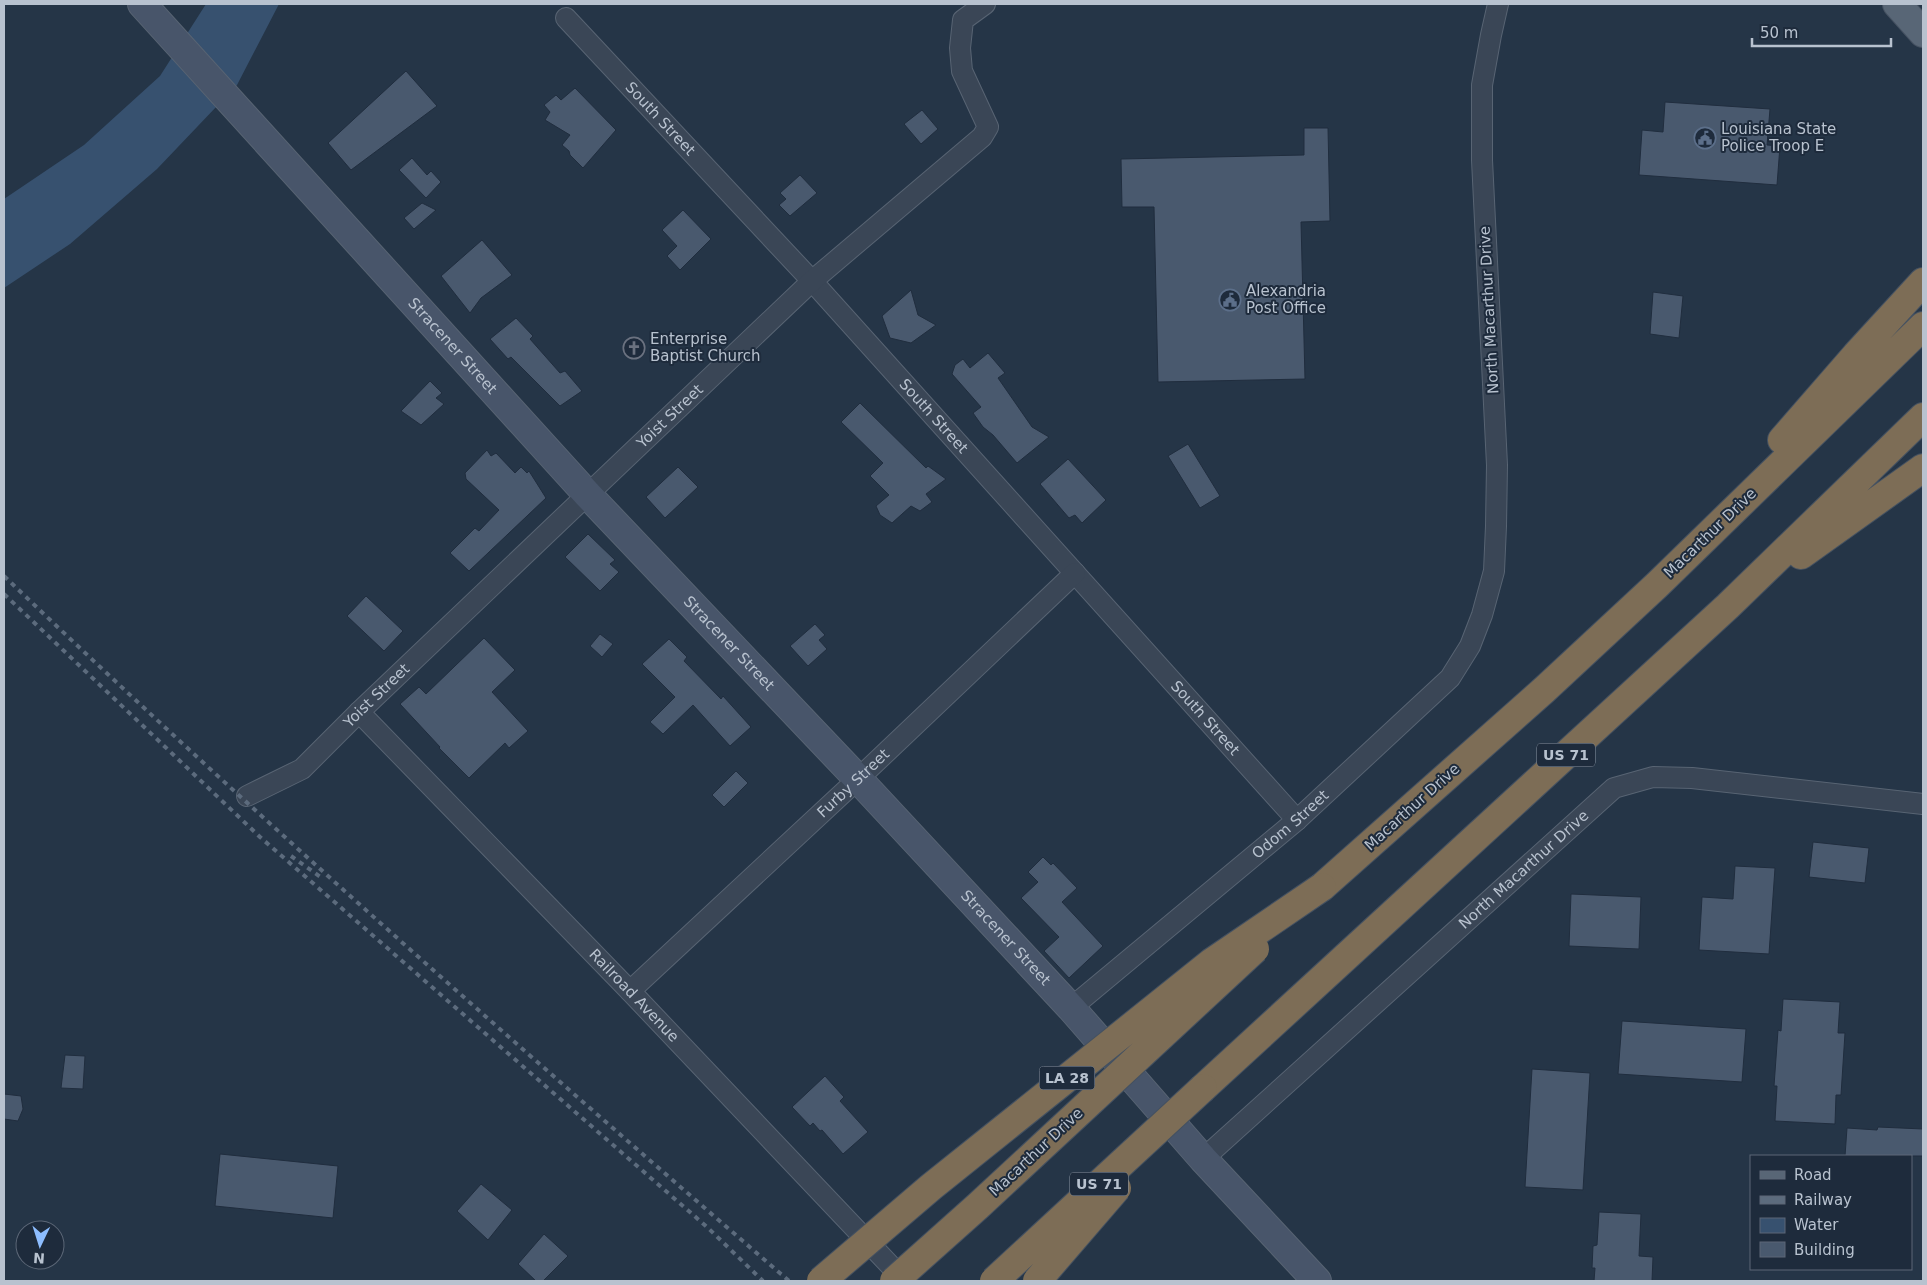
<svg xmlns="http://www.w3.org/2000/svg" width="1927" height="1285" font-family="'DejaVu Sans',sans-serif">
<rect width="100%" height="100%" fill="#253547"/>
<!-- water -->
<path fill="#37516f" d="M206,4H279L237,85L157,169L70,244L4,288V199L84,145L160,76Z"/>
<!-- building -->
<path fill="#49596e" stroke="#202d3e" d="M406,71L437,106L351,170L328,143Z
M575,88L616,130L583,168L570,155L569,151L562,145L570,135L545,120L550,112L544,105L556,95L561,100Z
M1665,102L1770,109L1767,145L1780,146L1777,185L1639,175L1642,130L1663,132Z
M922,110L938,129L921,144L904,124Z
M1304,128H1328L1330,221L1301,222L1305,379L1158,382L1154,207H1122L1121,159L1304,155Z
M412,158L427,175L431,171L441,182L426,198L399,170Z
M800,175L817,193L790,216L779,205L786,199L780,193Z
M422,203L436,210L414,229L404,218Z
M683,210L711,239L680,270L667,256L677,246L662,230Z
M482,240L512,275L481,298L470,313L441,276Z
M911,290L918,315L936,325L911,343L890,338L882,316Z
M1653,292L1683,296L1679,338L1650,334Z
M516,318L533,336L530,339L560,373L565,371L582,391L560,406L511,357L508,359L490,339Z
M988,353L1005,373L998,378L1032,427L1049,437L1017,463L993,435L983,427L973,413L981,407L952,374L955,365L963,359L970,368Z
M430,381L442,393L436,398L444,404L421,425L401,411Z
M860,403L926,468L928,466L946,479L926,494L932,502L920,511L911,506L892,523L880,515L876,506L889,495L870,476L883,463L841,422Z
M1188,444L1220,496L1200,508L1168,456Z
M487,450L491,456L496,453L515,473L521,467L527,473L529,471L546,498L469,571L450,553L475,528L479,531L499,510L466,479L465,473Z
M1068,459L1106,500L1082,523L1075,515L1069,518L1040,484Z
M678,467L698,487L665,518L646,497Z
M588,534L615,560L610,564L619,572L600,591L565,557Z
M366,596L403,631L384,651L347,616Z
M815,624L825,635L819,640L827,649L808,666L790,646Z
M600,634L613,644L602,657L590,646Z
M484,638L515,670L492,692L528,731L509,748L505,743L469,778L439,748L440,747L400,704L419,687L426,694Z
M669,639L687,657L684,661L721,699L723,696L751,727L730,746L693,705L663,734L650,722L675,697L642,664Z
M736,771L748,783L724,807L712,795Z
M1813,842L1869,848L1865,883L1809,877Z
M1043,857L1051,865L1053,863L1077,888L1062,902L1103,946L1069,978L1044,951L1059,937L1021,898L1038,882L1028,872Z
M1735,866L1775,868L1769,954L1699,950L1702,897L1733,899Z
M1571,894L1641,897L1639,949L1569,946Z
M1783,999L1840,1002L1838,1033H1845L1841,1095H1836L1835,1124L1775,1121L1777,1086H1774L1778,1030L1781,1031Z
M1622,1021L1746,1029L1742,1082L1618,1074Z
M65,1055L85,1056L83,1089L61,1088Z
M1532,1069L1590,1073L1583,1190L1525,1187Z
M825,1076L844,1097L840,1101L868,1132L843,1154L822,1130L820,1131L813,1123L810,1126L792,1107Z
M4,1094L21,1096L23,1109L18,1121L4,1119Z
M1878,1127L1923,1129V1156H1845L1847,1128L1877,1130Z
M220,1154L338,1166L333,1218L215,1206Z
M481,1184L512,1210L488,1240L457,1211Z
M1599,1212L1641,1214L1639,1256L1653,1257L1652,1281H1594L1595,1268H1592L1593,1246L1597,1245Z
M544,1234L568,1256L543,1281H536L518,1264Z"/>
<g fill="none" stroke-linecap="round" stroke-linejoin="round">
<!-- street casing -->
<g stroke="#586473" stroke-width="22">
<g id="street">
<path id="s1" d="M566,18L812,281L1297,820"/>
<path id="s2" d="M359,712L630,991L905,1281"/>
<path id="s3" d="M247,796L302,769L359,712L812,281L982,137L988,127L962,71L960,48L963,20L985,4"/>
<path id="s4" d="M630,991L858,779L1075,573"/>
<path id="s5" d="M1071,1008L1297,820L1450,678L1470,646L1482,615L1494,571L1496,526L1497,465L1482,160V85L1491,35L1498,4"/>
<path id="s6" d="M1203,1159L1614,788L1653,777L1692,778L1923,804"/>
</g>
</g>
<!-- secondary casing -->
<g stroke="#586473" stroke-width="30">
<g id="secondary">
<path id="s7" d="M142,4L587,494L858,779L1071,1008L1203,1159L1317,1281"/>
</g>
</g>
<!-- primary casing -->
<g stroke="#465262" stroke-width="30">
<path id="primary" d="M1897,4L1923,33"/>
</g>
<!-- highway casing -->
<g stroke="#445161" stroke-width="30">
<path id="highway" d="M1782,440L1856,355L1923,282
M1801,555L1923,468
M1322,887L1544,690L1657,585L1923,326
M1203,1088L1728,606L1923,417"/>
</g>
<!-- street -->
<use href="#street" stroke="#3a4656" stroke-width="20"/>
<!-- secondary -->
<use href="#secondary" stroke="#48556a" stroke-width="28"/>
<!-- primary -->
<use href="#primary" stroke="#586676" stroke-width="28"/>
<!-- highway -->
<use href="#highway" stroke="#7d6d56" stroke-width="28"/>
<!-- rail -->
<path stroke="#5c6b7d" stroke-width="4" stroke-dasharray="5 5" stroke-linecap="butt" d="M4,576C258,819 523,1051 789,1281
M4,594L260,837L707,1227L763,1281
M291,856L322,878"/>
<!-- highway-bridge casing -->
<g stroke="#445161" stroke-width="30" stroke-linecap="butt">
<path id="highway-bridge" d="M821,1281L931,1187L1212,962L1322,887
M894,1281L978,1206L1255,949
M994,1281L1203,1088
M1037,1281L1117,1188"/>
</g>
<!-- highway-bridge -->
<use href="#highway-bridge" stroke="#7d6d56" stroke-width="28"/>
</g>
<!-- icons -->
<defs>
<g id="civic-ring" transform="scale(1.125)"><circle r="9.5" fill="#1e2b3c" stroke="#5c6f8a" stroke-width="1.5"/><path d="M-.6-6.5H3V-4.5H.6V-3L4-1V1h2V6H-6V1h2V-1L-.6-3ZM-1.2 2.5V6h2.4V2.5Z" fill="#5c6f8a"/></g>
<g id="church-ring" transform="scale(1.125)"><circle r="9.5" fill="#1e2b3c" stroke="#6b7280" stroke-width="1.5"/><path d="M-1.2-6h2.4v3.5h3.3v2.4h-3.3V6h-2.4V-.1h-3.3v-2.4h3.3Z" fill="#6b7280"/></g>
</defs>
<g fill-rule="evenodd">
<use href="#civic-ring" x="1705" y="138"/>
<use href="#civic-ring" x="1230" y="300"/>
<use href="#church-ring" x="634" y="348"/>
</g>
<g text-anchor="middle" stroke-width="4" stroke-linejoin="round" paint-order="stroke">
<!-- shield labels -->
<g fill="#1e2b3c" stroke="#8a95a3" stroke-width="1">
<rect x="1537" y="743.5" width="58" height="23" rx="4"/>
<rect x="1039.5" y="1066.5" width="55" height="23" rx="4"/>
<rect x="1070" y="1172.5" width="58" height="23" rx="4"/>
</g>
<g font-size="14" font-weight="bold" fill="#b8c2cf">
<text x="1566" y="760">US 71</text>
<text x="1067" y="1083">LA 28</text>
<text x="1099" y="1189">US 71</text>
</g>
<!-- street labels -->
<g font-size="15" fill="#b8c2cf" stroke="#1e2b3c">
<text dy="5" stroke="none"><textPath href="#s1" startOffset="138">South Street</textPath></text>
<text transform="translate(1489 310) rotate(-93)" y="5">North Macarthur Drive</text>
<text dy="5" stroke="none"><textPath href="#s7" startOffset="462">Stracener Street</textPath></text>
<text dy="5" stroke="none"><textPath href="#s3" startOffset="571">Yoist Street</textPath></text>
<text dy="5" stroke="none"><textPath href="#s1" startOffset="542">South Street</textPath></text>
<text transform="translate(1710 533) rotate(-44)" y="5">Macarthur Drive</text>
<text dy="5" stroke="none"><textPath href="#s7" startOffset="868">Stracener Street</textPath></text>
<text dy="5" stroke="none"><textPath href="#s3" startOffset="166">Yoist Street</textPath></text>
<text dy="5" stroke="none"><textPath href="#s1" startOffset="948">South Street</textPath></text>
<text dy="5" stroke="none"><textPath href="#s4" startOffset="305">Furby Street</textPath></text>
<text transform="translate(1412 807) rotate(-42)" y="5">Macarthur Drive</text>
<text dy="5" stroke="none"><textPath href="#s5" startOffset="286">Odom Street</textPath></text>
<text dy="5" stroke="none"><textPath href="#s6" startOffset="432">North Macarthur Drive</textPath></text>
<text dy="5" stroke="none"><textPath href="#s7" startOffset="1272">Stracener Street</textPath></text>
<text dy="5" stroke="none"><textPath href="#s2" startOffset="395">Railroad Avenue</textPath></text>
<text transform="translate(1036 1152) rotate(-43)" y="5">Macarthur Drive</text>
</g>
<!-- poi labels -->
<g font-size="15" fill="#b8c2cf" stroke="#1e2b3c" text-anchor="start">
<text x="1721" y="134">Louisiana State<tspan x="1721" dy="17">Police Troop E</tspan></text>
<text x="1246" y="296">Alexandria<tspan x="1246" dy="17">Post Office</tspan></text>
<text x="650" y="344">Enterprise<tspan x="650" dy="17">Baptist Church</tspan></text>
</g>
</g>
<!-- border -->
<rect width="1927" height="1285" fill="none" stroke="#b8c2cf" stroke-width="10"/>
<!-- legend -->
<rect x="1750" y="1155" width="162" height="115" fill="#1e2b3c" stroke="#5c6777"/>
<rect x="1760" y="1171" width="25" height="8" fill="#586676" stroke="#5c6777"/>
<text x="1794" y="1180" font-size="15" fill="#b8c2cf">Road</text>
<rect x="1760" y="1196" width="25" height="8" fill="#5c6b7d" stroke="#5c6777"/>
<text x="1794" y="1205" font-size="15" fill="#b8c2cf">Railway</text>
<rect x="1760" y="1218" width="25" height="15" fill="#37516f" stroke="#5c6777"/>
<text x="1794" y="1230" font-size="15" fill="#b8c2cf">Water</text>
<rect x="1760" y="1242" width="25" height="15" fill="#49596e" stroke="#5c6777"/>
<text x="1794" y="1255" font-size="15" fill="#b8c2cf">Building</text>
<!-- north arrow -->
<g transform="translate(40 1245) rotate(184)"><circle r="24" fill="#1e2b3c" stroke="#5c6777"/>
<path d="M0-4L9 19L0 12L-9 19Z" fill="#8dbdff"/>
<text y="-8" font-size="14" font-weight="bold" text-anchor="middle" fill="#b8c2cf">N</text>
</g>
<!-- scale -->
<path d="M1752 38v8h139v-8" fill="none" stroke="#b8c2cf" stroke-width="2.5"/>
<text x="1760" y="38" font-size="15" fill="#b8c2cf" stroke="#1e2b3c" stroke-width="4" paint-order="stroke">50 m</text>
</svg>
